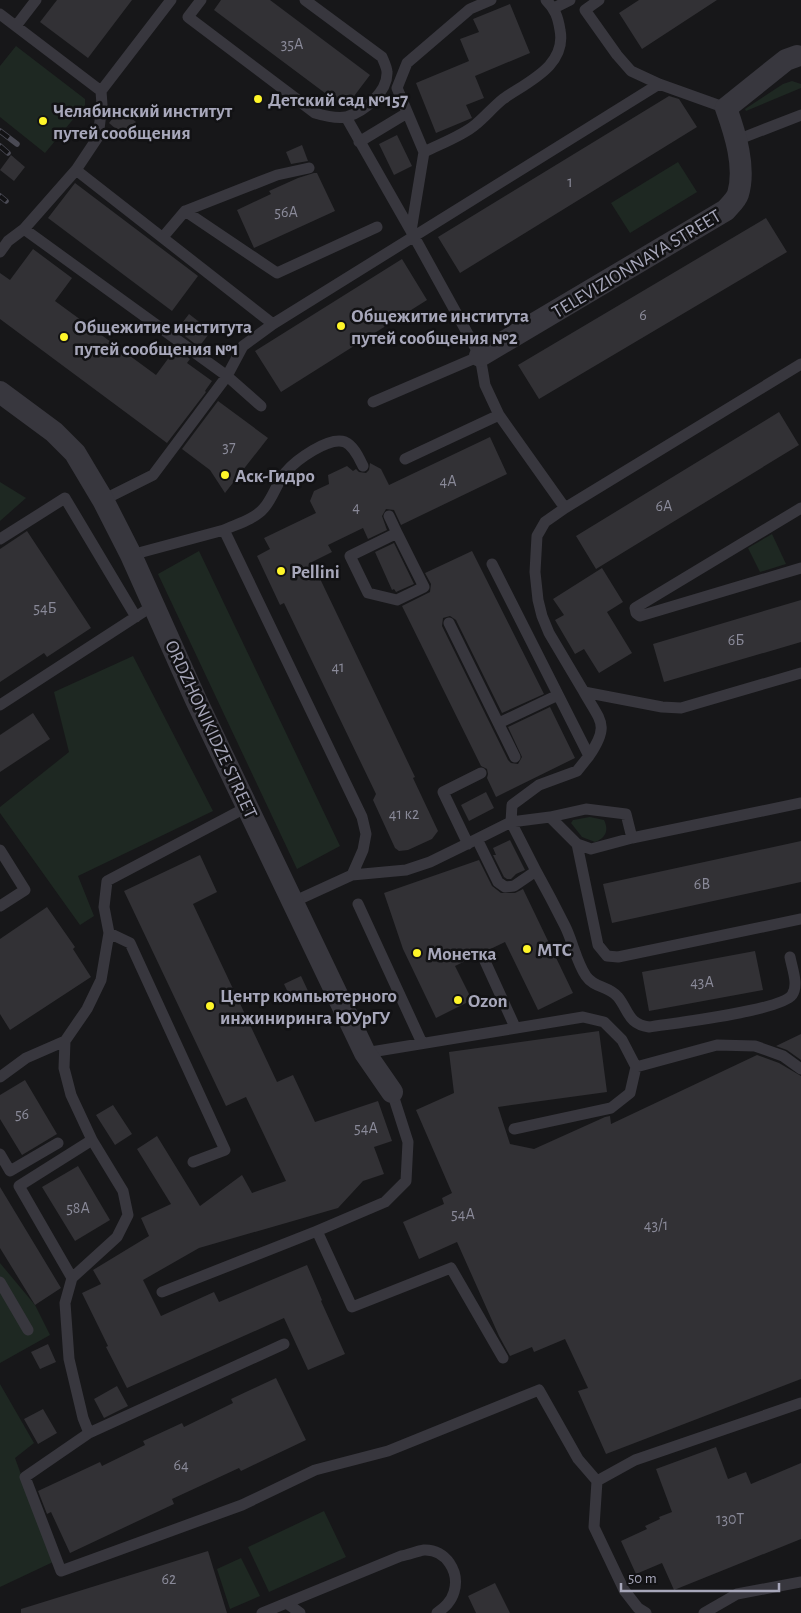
<svg xmlns="http://www.w3.org/2000/svg" width="801" height="1613" font-family="'Alegreya Sans',sans-serif">
<rect width="100%" height="100%" fill="#171719"/>
<!-- green -->
<path fill="#1e2822" d="M16,46L85,99V105L45,153L0,117V66Z
M792,81L801,84V88L746,111L745,109L783,84Z
M678,162L697,192L630,233L611,203Z
M0,482L26,498L0,521Z
M772,534L786,564L760,572L748,548Z
M199,551L340,846L297,869L158,574Z
M133,656L213,811L78,876L94,916L80,925L0,813V807L69,752L54,692Z
M590,817L604,820C609,830 606,838 595,842L582,837L571,823L573,820Z
M0,1263L35,1305L50,1335L0,1363Z
M0,1384L34,1443L15,1458L53,1562L0,1587Z
M324,1511L346,1557L269,1592L248,1547Z
M241,1558L260,1596L230,1609L217,1569Z"/>
<!-- building -->
<path fill="#323135" d="M57,0H132L88,58L40,22Z
M221,0H270L370,75L345,108L214,10Z
M639,0H717L642,49L619,13Z
M510,4L530,53L475,76L484,98L466,105L472,118L436,133L416,83L469,61L460,39L479,32L473,19Z
M669,96L679,99L697,127L460,273L438,237Z
M120,109L136,122L124,136L109,123Z
M397,135L412,166L394,175L379,144Z
M302,145L308,161L291,164L286,152Z
M11,155L25,167L14,181L0,170Z
M314,173H317L335,211L254,248L237,210L271,194L269,191L298,178Z
M75,183L198,276L172,311L48,218Z
M766,218L787,252L539,399L518,365Z
M33,249L72,278L55,301L156,375L176,348L190,359L187,363L212,381L205,391L206,392L167,443L0,319V273L10,280Z
M402,259L427,300L281,392L255,351Z
M189,314L211,331L199,347L185,336L187,333L179,327Z
M218,401L268,438L225,493L210,470L182,449Z
M779,412L799,445L596,569L576,536Z
M490,437L507,474L401,525L394,510L386,509L382,516L387,530L368,539L363,528L328,545L332,552L312,562L415,777L413,778L438,831L432,839L408,850L399,851L395,848L373,800L376,794L284,603L280,605L257,556L270,549L264,538L316,513L310,501L314,491L329,484L328,475L347,466L353,471L356,469L359,472L366,473L369,470L370,463L381,469L389,485Z
M27,531L91,628L47,657L44,653L0,682V549Z
M394,543L414,584L396,592L394,589L392,590L375,552Z
M472,551L544,694L502,713L456,620L450,616L443,618L442,626L508,760L511,763L518,764L522,757L508,727L550,707L575,758L496,797L487,778L488,774L487,769L481,766L402,606L430,592L431,584L425,573Z
M602,568L623,602L607,612L632,653L599,673L584,649L575,654L555,620L564,615L553,599Z
M801,600V642L664,682L653,644Z
M33,713L50,739L0,772V735Z
M486,792L494,808L469,821L461,805Z
M510,840L525,870L516,874L511,879H507L504,877L493,855H496L493,848Z
M801,841V882L612,923L603,884Z
M200,855L217,892L193,904L277,1082L293,1075L315,1122L378,1101L392,1141L374,1147L384,1174L363,1181L338,1208L199,1248L143,1280L161,1316L214,1292L219,1302L307,1265L322,1300L321,1301L345,1354L308,1370L284,1318L127,1388L106,1347L108,1346L82,1293L101,1284L93,1270L149,1236L141,1218L171,1204L137,1149L157,1136L200,1206L242,1175L252,1193L286,1181L246,1097L226,1106L124,891Z
M479,860L492,886L501,893H515L523,889L573,993L538,1010L505,942L455,966L472,1000L436,1018L403,949L384,893Z
M47,907L75,947L73,949L91,977L10,1030L0,1014V939Z
M755,951L763,990L649,1011L642,972Z
M301,976L309,993L292,1001L284,984Z
M599,1031L607,1092L498,1107L510,1144L534,1149L605,1117L610,1116L611,1124L757,1055L779,1063L801,1076V1379L606,1454L578,1391L588,1388L565,1339L534,1352L532,1347L510,1356L499,1336L457,1242L419,1259L403,1222L444,1204L442,1198L452,1193L416,1110L454,1093L449,1052Z
M801,1034V1060L787,1050L776,1046Z
M25,1080L57,1134L22,1155L0,1119V1095Z
M113,1105L132,1134L115,1145L96,1115Z
M78,1166L110,1220L75,1241L42,1187Z
M0,1187L61,1288L35,1305L0,1248Z
M48,1344L56,1362L40,1369L31,1352Z
M276,1378L306,1440L241,1471L239,1468L172,1499L174,1504L70,1553L51,1512L47,1514L38,1491L100,1462L102,1466L145,1445L143,1441L182,1423L184,1427L233,1403L231,1399Z
M117,1386L128,1406L104,1418L94,1399Z
M43,1409L57,1433L38,1444L24,1419Z
M716,1447L728,1479L746,1472L751,1484L801,1463V1539L674,1590L662,1563L636,1574L621,1541L647,1529L645,1526L660,1519L659,1517L672,1512L656,1469Z
M208,1551L227,1613H21V1609Z
M495,1583L510,1613H476L468,1596Z"/>
<g fill="none" stroke-linecap="round" stroke-linejoin="round">
<!-- service -->
<path stroke="#38373e" stroke-width="11" d="M201,0L188,17L315,113C325,116 336,119 346,117C364,112 388,92 387,72C387,68 384,62 382,57L305,0
M491,0L470,9L407,63L397,88L424,152L411,231L480,356L485,385L499,415L565,508
M599,0L585,10L617,55L631,71L659,84
M554,8L570,0
M0,14L101,91
M16,26L36,0
M346,117L411,231
M737,140L801,115
M359,142L407,113
M424,152C440,144 462,136 475,125C485,117 493,107 503,99C527,82 567,66 560,30C558,17 555,9 546,0
M76,170L273,324
M185,211L277,273L377,227
M24,229L227,376L261,406
M163,237L185,211L277,175L309,168
M0,252L8,241L24,229L76,170L98,137L102,105L101,91L171,0
M801,364L565,508L545,522L537,536L535,572L538,600L542,616L549,633L584,692L662,707L681,708L801,673
M373,402L480,356
M405,459L499,415
M103,500L153,475L227,376L243,346L273,324L659,84L726,108
M801,508L635,608L636,613L640,616L801,568
M389,516L397,533L350,556L368,593L397,600L424,587L397,533
M224,530C237,524 255,519 264,508C273,498 277,482 286,472C296,460 329,436 345,442C354,446 359,458 363,466
M0,539L65,498L136,617
M131,555L224,530L362,817L366,834L363,850L352,875
M449,623L515,757
M584,692C601,722 610,725 589,756
M0,705L154,605
M499,723L558,695
M550,817L586,809L626,814L632,838
M477,839L511,822L550,817L577,844L591,849L632,838L801,803
M468,844L443,792L481,773
M577,844L598,945L607,956L618,957L801,919
M0,850L25,890L0,906
M536,871C546,889 556,908 565,926C573,942 576,961 586,976C594,988 609,986 618,997C629,1011 628,1024 649,1027C674,1023 780,1011 792,995C799,985 792,968 790,957
M293,902L352,875L406,870L430,862L477,839L498,882L505,887L514,886L536,871L511,822L512,805L539,785L577,771L589,756L492,564
M358,904L422,1043
M109,933L130,943L225,1150L193,1162
M484,959L515,1027
M365,1053L583,1017L604,1022L622,1040L636,1067L717,1045L755,1046L783,1056L801,1069
M0,1077L26,1058L65,1041
M514,1129L611,1108L630,1093L636,1067
M0,1154L10,1171L58,1143
M317,1231L352,1307L451,1268L503,1358
M72,1278L19,1186L92,1140
M0,1282L28,1330
M162,1292L317,1231L385,1202L406,1181L408,1142L392,1092
M284,1344L89,1433L25,1477L61,1571L242,1505L315,1470L388,1451L539,1390L578,1459L597,1481
M89,1433L83,1418L69,1359L65,1303L72,1278L117,1237L128,1215L123,1191L92,1140L71,1095L64,1068L65,1041L87,1009L101,980L109,933L104,907L107,881L249,806
M288,1604L300,1613
M262,1613L401,1556C408,1555 417,1551 424,1550C446,1549 460,1572 454,1592C451,1602 445,1607 437,1613
M646,1613L638,1608L624,1590L594,1527L597,1481L635,1460L801,1403
M704,1613L737,1594L801,1582"/>
<!-- minor -->
<path stroke="#38373e" stroke-width="22" d="M480,356L726,210C730,205 736,200 738,194C746,167 735,133 726,108L786,60L797,56
M0,392L54,432L75,453L103,500L131,555L196,700L365,1053L392,1092"/>
<!-- rail casing -->
<g stroke="#4a4a54" stroke-width="5.5">
<path id="rail" d="M0,131L17,144
M0,146L8,153
M0,196L6,201"/>
</g>
<!-- rail -->
<use href="#rail" stroke="#121214" stroke-width="4" stroke-dasharray="11" stroke-linecap="butt"/>
</g>
<!-- markers -->
<g fill="#fff629" stroke="#121214" stroke-width="2">
<circle cx="258" cy="99" r="5"/>
<circle cx="43" cy="121" r="5"/>
<circle cx="341" cy="326" r="5"/>
<circle cx="64" cy="337" r="5"/>
<circle cx="225" cy="475" r="5"/>
<circle cx="281" cy="571" r="5"/>
<circle cx="527" cy="949" r="5"/>
<circle cx="417" cy="953" r="5"/>
<circle cx="458" cy="1000" r="5"/>
<circle cx="210" cy="1006" r="5"/>
</g>
<g text-anchor="middle" stroke-width="5" stroke-linejoin="round" paint-order="stroke">
<!-- number labels -->
<g font-size="16" fill="#8a8a99">
<text x="292" y="49">35А</text>
<text x="570" y="187">1</text>
<text x="286" y="217">56А</text>
<text x="643" y="320">6</text>
<text x="229" y="452">37</text>
<text x="448" y="486">4А</text>
<text x="664" y="511">6А</text>
<text x="356" y="512">4</text>
<text x="45" y="613">54Б</text>
<text x="736" y="645">6Б</text>
<text x="338" y="672">41</text>
<text x="404" y="819">41 к2</text>
<text x="702" y="889">6В</text>
<text x="702" y="987">43А</text>
<text x="22" y="1119">56</text>
<text x="366" y="1133">54А</text>
<text x="78" y="1213">58А</text>
<text x="463" y="1219">54А</text>
<text x="656" y="1230">43/1</text>
<text x="181" y="1470">64</text>
<text x="730" y="1524">130Т</text>
<text x="169" y="1584">62</text>
</g>
<!-- poi labels -->
<g font-size="19" font-weight="bold" fill="#a7a7ba" stroke="#121214" text-anchor="start">
<text x="268" y="106">Детский сад №157</text>
<text x="53" y="117">Челябинский институт<tspan x="53" dy="22">путей сообщения</tspan></text>
<text x="351" y="322">Общежитие института<tspan x="351" dy="22">путей сообщения №2</tspan></text>
<text x="74" y="333">Общежитие института<tspan x="74" dy="22">путей сообщения №1</tspan></text>
<text x="235" y="482">Аск-Гидро</text>
<text x="291" y="578">Pellini</text>
<text x="537" y="956">МТС</text>
<text x="427" y="960">Монетка</text>
<text x="220" y="1002">Центр компьютерного<tspan x="220" dy="22">инжиниринга ЮУрГУ</tspan></text>
<text x="468" y="1007">Ozon</text>
</g>
<!-- street labels -->
<g font-size="19" fill="#a7a7ba" stroke="#121214">
<text transform="translate(636 263) rotate(-31)" y="7">TELEVIZIONNAYA STREET</text>
<text transform="translate(212 729) rotate(65)" y="7">ORDZHONIKIDZE STREET</text>
</g>
</g>
<!-- scale -->
<path d="M621 1583v8h158v-8" fill="none" stroke="#a7a7ba" stroke-width="2.5"/>
<text x="628" y="1583" font-size="15" fill="#a7a7ba" stroke="#121214" stroke-width="4" paint-order="stroke">50 m</text>
</svg>
